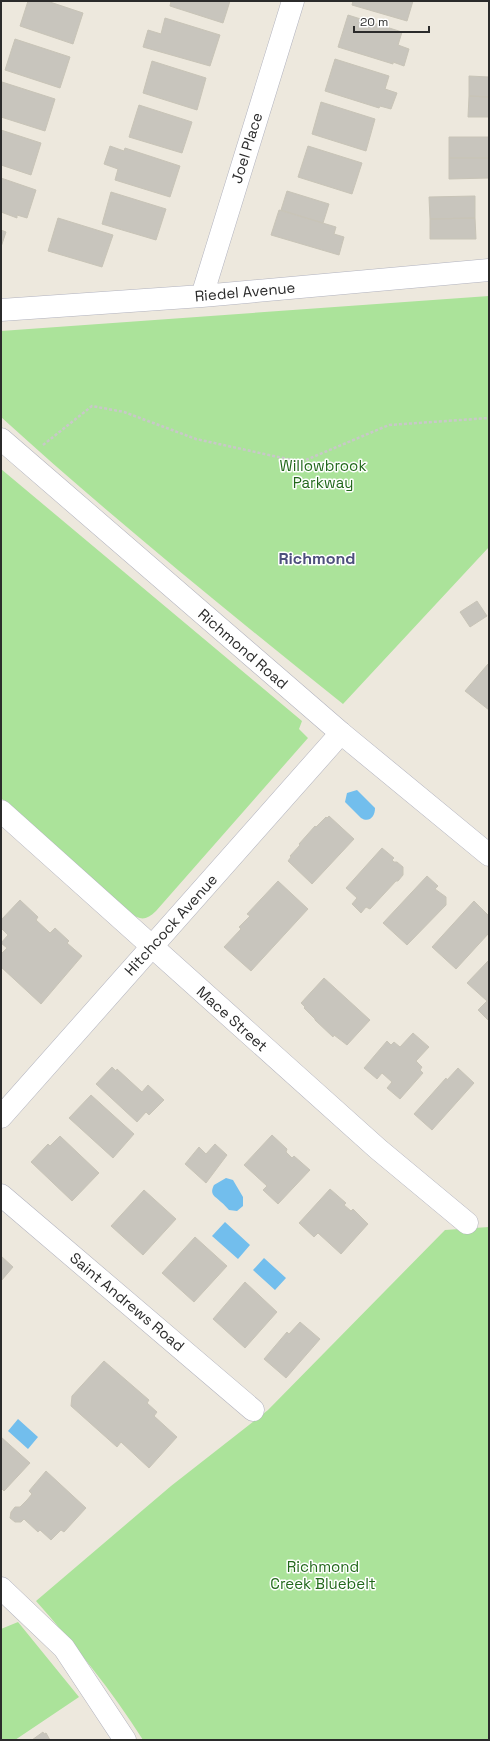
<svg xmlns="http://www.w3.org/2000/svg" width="490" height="1741" font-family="'Space Grotesk',sans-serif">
<rect width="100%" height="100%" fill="#ede8dd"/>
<!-- green -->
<path fill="#abe39a" d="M489,296V547L343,704C227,611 111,517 1,417V331Z
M1,469L302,721L299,729L308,738L156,911C147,920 140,921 131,913L1,798Z
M489,1227V1740H143C112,1691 75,1645 36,1601L171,1486L268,1410L445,1230Z
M18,1622L79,1697L15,1740H1V1629Z"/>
<!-- water -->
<path fill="#72beed" d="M357,790L375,808C375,817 369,823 361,818L345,802L347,793Z
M226,1178L233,1180L243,1197V1206L237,1211L229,1210C226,1207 224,1204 221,1202C215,1196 209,1195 214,1185Z
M225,1222L250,1245L238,1259L212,1236Z
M264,1258L286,1278L275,1290L253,1270Z
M18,1419L38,1437L28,1449L8,1431Z"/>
<!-- building -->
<path fill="#c8c5bd" stroke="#c8c4b7" d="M28,1H47L83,13L73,44L20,26Z
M171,1H230L223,23L170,6Z
M353,1H413L407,21L352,5Z
M348,15L402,32L398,45L409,49L404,66L393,62V64L338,47Z
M165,18L220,35L210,66L143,47L148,30L161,34Z
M15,39L70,57L60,88L5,70Z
M335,59L389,76L385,89L397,93L391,109L380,106L379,108L325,91Z
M152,61L206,78L197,110L143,93Z
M469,76L489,77V97L469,96Z
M2,82L55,99L45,131L1,117Z
M469,96L489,97V117H468Z
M321,102L375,119L366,151L312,134Z
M139,105L192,122L182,153L129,137Z
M1,130L41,143L31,175L1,165Z
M449,137H489V158H449Z
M110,146L124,151L125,148L180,166L170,197L115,180L118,169L104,164Z
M308,146L362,163L352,194L298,177Z
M449,158H489V178L449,179Z
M1,178L36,190L27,218L17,215V218L1,212Z
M287,191L329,204L323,223L281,210Z
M111,192L166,209L156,240L102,224Z
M475,196V218L430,219L429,197Z
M279,210L336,227L334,234L344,237L339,255L271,235Z
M58,218L113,235L102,267L48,251Z
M475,218L476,239H430V219Z
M1,230L6,232L1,247Z
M477,601L487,616L470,627L460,612Z
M488,664L489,665V710L465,691Z
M329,816L354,839L312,884L288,861L291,857L290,856L300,845L299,844L315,826L316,827L326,817L327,818Z
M382,848L394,858L392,860L394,862H397L403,867V875L398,881H396L370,909L366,907L361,913L352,904L357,898L346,888Z
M427,876L438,886L435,889L446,897V905L407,945L383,923Z
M278,881L308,909L251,971L224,947L241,929L239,927L250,916L247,914Z
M20,900L38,917L36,920L50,933L55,928L69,941L67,943L82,956L41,1004L1,967V954L7,948L1,943L8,935L1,928V920Z
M474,901L489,916V933L456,969L432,947Z
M489,960V1021L478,1010L487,1001L467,983Z
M324,978L370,1020L347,1045L334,1035L333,1037L315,1020V1019L304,1008L305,1007L301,1003Z
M413,1033L429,1047L416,1061L422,1067L420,1070L423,1073L400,1099L387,1088L392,1082L382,1073L377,1079L364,1068L387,1041L391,1045L394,1042L400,1047Z
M112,1067L116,1071L117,1069L142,1092L148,1085L164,1100L149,1115L146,1112L137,1122L96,1084Z
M458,1068L474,1083L432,1130L414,1114L446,1078L447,1080Z
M91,1095L134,1134L113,1158L69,1118Z
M272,1135L287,1149L286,1152L292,1158L294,1156L310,1170L278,1204L263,1190L267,1186L244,1165Z
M60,1136L99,1173L72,1201L31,1162L48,1144L50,1146Z
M215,1144L227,1155L206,1183L185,1164L199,1147L206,1154Z
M330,1189L346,1203L344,1205L351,1211L353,1209L368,1224L341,1254L318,1233L314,1237L299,1223Z
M144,1190L176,1219L143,1255L111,1226Z
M195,1237L227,1266L194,1302L162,1273Z
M1,1256L13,1267L1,1281Z
M245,1282L277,1312L245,1348L213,1319Z
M300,1322L320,1339L286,1378L264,1359L287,1332L289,1334Z
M104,1361L149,1400L147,1403L157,1412L154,1416L177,1437L149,1468L121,1442L117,1447L71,1406L72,1396Z
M1,1437L30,1463L4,1491L1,1488Z
M46,1471L86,1508L64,1532L61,1530L51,1540L40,1530L38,1532L24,1519L21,1522H15L10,1518L11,1512L15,1507H20L27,1500L32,1494L29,1491Z
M43,1732L44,1734L46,1733L50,1740H32Z"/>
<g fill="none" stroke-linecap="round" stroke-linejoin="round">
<!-- minor casing -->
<g stroke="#b1b2be" stroke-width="23">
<path id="minor" d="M202,296L293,1
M1,310L202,296L489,270
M1,811L378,1149L467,1223
M1,1117L341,733
M1,1195L253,1410
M1,1588L64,1648L125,1740"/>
</g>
<!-- tertiary casing -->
<g stroke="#b1b2be" stroke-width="23">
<path id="tertiary" d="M1,439L341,733L489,855"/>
</g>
<!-- path -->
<path stroke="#c8c8c8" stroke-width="2.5" stroke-dasharray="3 2" stroke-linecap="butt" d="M43,445L92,406L124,412L196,439L301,462L389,425L489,418"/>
<!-- minor -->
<use href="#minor" stroke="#fff" stroke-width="22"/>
<!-- tertiary -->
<use href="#tertiary" stroke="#fff" stroke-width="22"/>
</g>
<g text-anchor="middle" stroke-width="3" stroke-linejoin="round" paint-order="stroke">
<!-- street labels -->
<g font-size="15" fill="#2b2b2b" stroke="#fff">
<text transform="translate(247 148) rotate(-73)" y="5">Joel Place</text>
<text transform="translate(245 292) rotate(-5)" y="5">Riedel Avenue</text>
<text transform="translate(243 649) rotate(41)" y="5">Richmond Road</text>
<text transform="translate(171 925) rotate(-48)" y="5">Hitchcock Avenue</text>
<text transform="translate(232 1019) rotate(42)" y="5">Mace Street</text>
<text transform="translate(127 1302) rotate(40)" y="5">Saint Andrews Road</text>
</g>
<!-- park labels -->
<g font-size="15" fill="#22681b" stroke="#fff">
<text x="323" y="471">Willowbrook<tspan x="323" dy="17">Parkway</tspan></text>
<text x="323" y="1572">Richmond<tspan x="323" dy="17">Creek Bluebelt</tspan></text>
</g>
<!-- neighbourhood labels -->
<g font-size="16" font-weight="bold" fill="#4c4f7c" stroke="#fff">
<text x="317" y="564">Richmond</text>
</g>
</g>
<!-- border -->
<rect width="490" height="1741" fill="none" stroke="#2b2b2b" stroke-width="4"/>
<!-- scale -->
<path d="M354 26v6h75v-6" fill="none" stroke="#2b2b2b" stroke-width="2"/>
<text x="360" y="26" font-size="12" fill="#2b2b2b" stroke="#ffffff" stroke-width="3" paint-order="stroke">20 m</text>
</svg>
